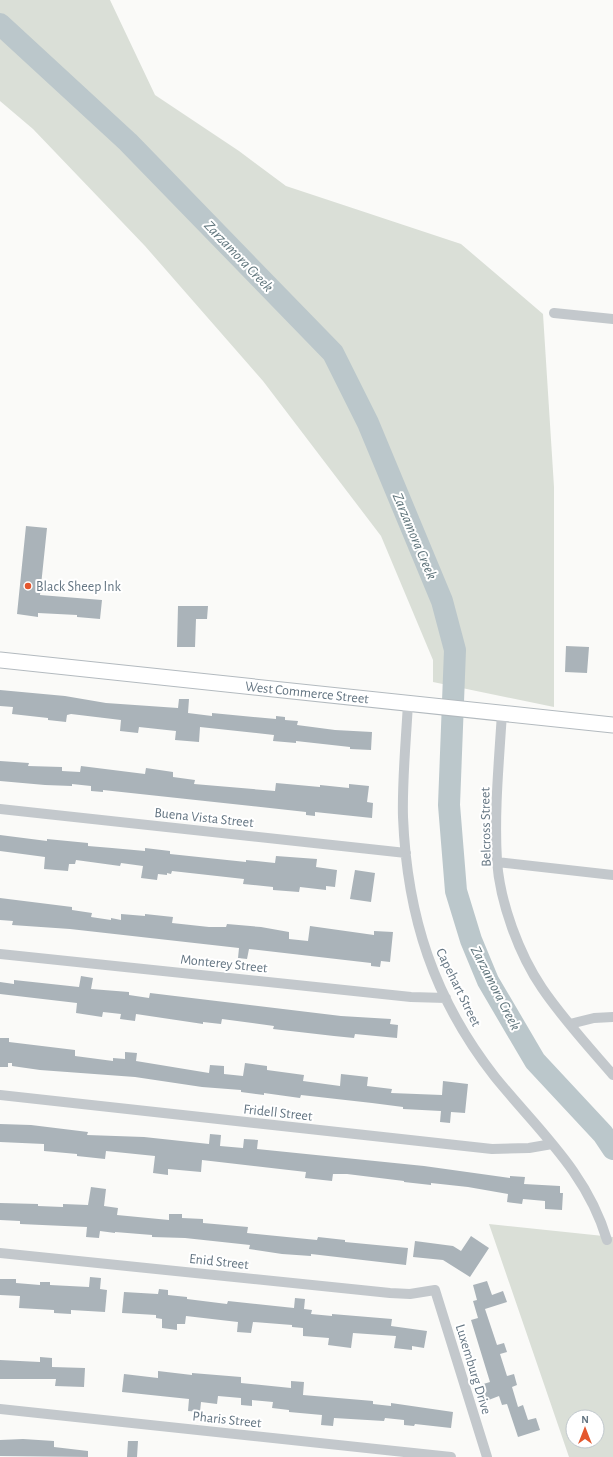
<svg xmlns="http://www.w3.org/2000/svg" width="613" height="1457" font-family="'Alegreya Sans',sans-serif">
<rect width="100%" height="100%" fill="#fafaf8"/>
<!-- green -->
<path fill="#dadfd7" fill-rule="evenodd" d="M0,0H110L155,95L239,151L286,186L461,244L543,314L554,487V707L433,682V660L381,536L263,381L145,246L33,129L0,101Z
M489,1224L613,1237V1457H569ZM573,1417H597V1441H573Z"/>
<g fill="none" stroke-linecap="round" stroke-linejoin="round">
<!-- river -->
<path stroke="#bbc7cb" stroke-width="22" d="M0,24L128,142L333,353L368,423L442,601L455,650L449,805L456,891L471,940L488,981L535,1061L603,1134L613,1149"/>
</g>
<!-- building -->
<path fill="#aab3b9" d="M26,526L47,528L40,595L102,600L100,619L77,617V615L38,613V617L17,614Z
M178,606H208L207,619H196L195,647H177Z
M566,646L589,647L587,673L565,672Z
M0,690L65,696L106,703L178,708L179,699H189L188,713L212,716V713L276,719V716L285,717V720L298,721L297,725L335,730L372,732L371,750L350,749V747L296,741V743L273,741L274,735L200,727L199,742L175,740L176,731L139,727L138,733L120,731L121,720L71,714L67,715L66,722L48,720V718L12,714L13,707L0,706Z
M0,761L29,763L28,766L62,767V771L80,772L81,766L145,774L146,768L173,772V777L195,780L194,784L275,791L276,783L320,787V785L349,788V784L369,786L367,802L373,803L372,818L315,812V816L306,815V812L103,790V792L91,791V786L72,784V786L45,785L0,781Z
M0,835L47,841V839L88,843V846L112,848L145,851V848L170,851V854L246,862V860L275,863L276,856L317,859L316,867L337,870L335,887L326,886V890L300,887L299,892L273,890V887L243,884L244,879L172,871L171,874L167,873V875L158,874L157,880L141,878L143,866L121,863L120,866L76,860L75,864H69L68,871L44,869L45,857L0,851Z
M355,870L375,873L371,902L350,899Z
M0,898L72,907V910L92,913L91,917L111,920V918L121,920V914L145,916V914L173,917L172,923L209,927H226L227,924L261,927L289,932V939L308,941L310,926L374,935V931L393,932L390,962L381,961L380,967L371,966V963L249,949L247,959L238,958L239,948L70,929L12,925L13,921L0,920Z
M81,976L93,978L91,989L129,992V995L149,998L150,993L341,1016L391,1019L390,1024L398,1025L397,1038L355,1034L354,1038L334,1036L273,1029L274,1026L222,1019L221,1024L203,1022V1024L136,1014L135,1021L120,1019L121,1014L103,1012L102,1017L76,1013L77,1003L0,994V982L14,984V980L79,987Z
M0,1038H9V1042L75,1050V1056L113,1061V1058L125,1059V1052L137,1053L136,1061L209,1073L210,1065L224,1066V1074L243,1076L245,1063L267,1066V1070L304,1075L303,1081L340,1086L341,1074L368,1077L367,1086L392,1089L391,1093L442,1095L443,1081L468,1084L465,1113L451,1112L450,1123L440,1122L441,1111L403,1109V1107L372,1103L301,1095L300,1098L264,1093V1095L241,1092V1090L202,1087L135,1077L40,1070L12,1066V1063H8V1067H0Z
M0,1124L31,1125L88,1132L87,1135L144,1137L209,1144L210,1134L221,1135L220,1146L243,1148L244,1139L258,1140L257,1149L424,1166L510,1178V1176L525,1177L524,1184L560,1186V1193H563L562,1210L545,1209V1201L523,1199L522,1204L507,1202L508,1194L468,1187L431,1183V1185L404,1182V1181L347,1174H333L332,1181L305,1178L306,1172L202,1160L201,1172L168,1169V1175L153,1173L155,1156L106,1151L105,1159L77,1156V1154L44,1151V1144L0,1142Z
M91,1187L106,1189L104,1206L118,1208L117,1215L169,1220V1214H182V1218L203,1219V1223L248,1227L247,1233L317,1240L318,1237L345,1240V1242L408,1248L406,1265L311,1254V1256L282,1254L249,1249L250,1245L185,1238L152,1237V1235L115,1232V1233L100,1231L99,1238L86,1237L87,1227L20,1224V1221L0,1220V1203L38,1204V1206L63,1207V1204L88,1205Z
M471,1236L489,1248L470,1277L443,1260L413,1257L415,1241L453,1246L461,1251Z
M90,1277L101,1278L100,1289L107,1290L105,1312L71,1310V1314L54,1313V1310L19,1308L20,1296L0,1295V1279H16V1283L40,1285V1282H50V1285L89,1287Z
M487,1281L492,1295L503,1291L507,1302L485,1309L497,1345L504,1343L507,1352L500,1354L507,1376L514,1374L517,1385L512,1387L518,1407L523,1405L528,1420L536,1418L540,1430L518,1437L507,1404L502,1405L499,1396L486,1401L480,1385L490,1382L471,1320L478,1318L473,1301L477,1300L473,1285Z
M159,1289L168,1290V1295L187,1297V1299L227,1304L228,1301L294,1308L295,1298L305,1299L304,1309L312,1310L311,1314L332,1316V1314L392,1319L391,1326L427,1331L424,1348L412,1346V1350L394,1348L396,1336L353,1333L351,1348L328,1345L329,1338L303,1336V1328L292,1327V1325L253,1322L251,1333L237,1332L238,1322L186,1316L185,1324H177V1330L162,1328V1319L156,1318V1315L122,1313L124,1292L158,1294Z
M40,1357L52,1358V1367L85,1368L84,1387L55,1386L56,1379H0V1360L40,1362Z
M158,1371L192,1375V1373L241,1377V1383L291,1388V1381L304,1382L303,1395L373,1401V1404L391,1406V1403L453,1412L451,1428L415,1424L414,1426L404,1425V1420L385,1418L384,1421L334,1418L333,1426L321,1425L322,1415L289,1412V1410L272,1408L273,1402L252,1400V1406L241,1405V1398L218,1396L217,1404L201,1402L200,1412L188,1411L189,1399L122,1392L124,1374L158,1378Z
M23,1439L54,1441V1447L88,1451V1457L0,1456V1440Z
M128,1441H138L137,1457H127Z"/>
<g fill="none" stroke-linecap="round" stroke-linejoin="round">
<!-- secondary casing -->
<g stroke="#b3babf" stroke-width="17">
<path id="secondary" d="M0,660L613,725"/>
</g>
<!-- minor -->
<path stroke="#c3c8cc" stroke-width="10" d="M554,313L613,319
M408,703C406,741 402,780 403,817C407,917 434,999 495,1077C538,1130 587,1172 607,1240
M502,713C499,762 494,812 497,861C500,903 519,954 542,988C563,1019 589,1047 613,1075
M0,809L406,853
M497,862L613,875
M0,954L411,997L446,998
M570,1024L594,1018L613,1017
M0,1095L492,1149L529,1148L552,1144
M0,1253L390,1293L410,1294L435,1290L487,1457
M0,1409L451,1457"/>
<!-- secondary -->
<use href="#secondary" stroke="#fff" stroke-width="15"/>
</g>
<!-- markers -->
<circle fill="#e4572e" stroke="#fff" stroke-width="1.5" cx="28" cy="586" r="4"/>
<g text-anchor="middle" stroke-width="4" stroke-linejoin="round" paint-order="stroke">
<!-- poi labels -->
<g font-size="14" fill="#657683" stroke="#fff" text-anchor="start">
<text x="36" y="591">Black Sheep Ink</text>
</g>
<!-- street labels -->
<g font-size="14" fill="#657683" stroke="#fff">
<text transform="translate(307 692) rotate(6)" y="5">West Commerce Street</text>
<text transform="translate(204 817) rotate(6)" y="5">Buena Vista Street</text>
<text transform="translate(485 827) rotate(-91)" y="5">Belcross Street</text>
<text transform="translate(224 963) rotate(6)" y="5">Monterey Street</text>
<text transform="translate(459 987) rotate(64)" y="5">Capehart Street</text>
<text transform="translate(278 1112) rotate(6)" y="5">Fridell Street</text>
<text transform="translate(219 1261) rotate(6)" y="5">Enid Street</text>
<text transform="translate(474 1369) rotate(73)" y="5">Luxemburg Drive</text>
<text transform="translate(227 1419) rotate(6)" y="5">Pharis Street</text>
</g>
<!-- water labels -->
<g font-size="15" font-style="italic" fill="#60757c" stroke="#fff">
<text transform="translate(239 256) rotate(46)" y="5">Zarzamora Creek</text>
<text transform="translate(415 536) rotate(67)" y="5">Zarzamora Creek</text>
<text transform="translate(496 988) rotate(63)" y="5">Zarzamora Creek</text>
</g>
</g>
<!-- north arrow -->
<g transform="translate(585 1429)"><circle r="19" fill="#ffffff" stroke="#c1c8cd"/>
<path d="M0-3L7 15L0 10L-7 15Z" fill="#e4572e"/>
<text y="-6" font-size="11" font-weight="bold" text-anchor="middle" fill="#657683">N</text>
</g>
</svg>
